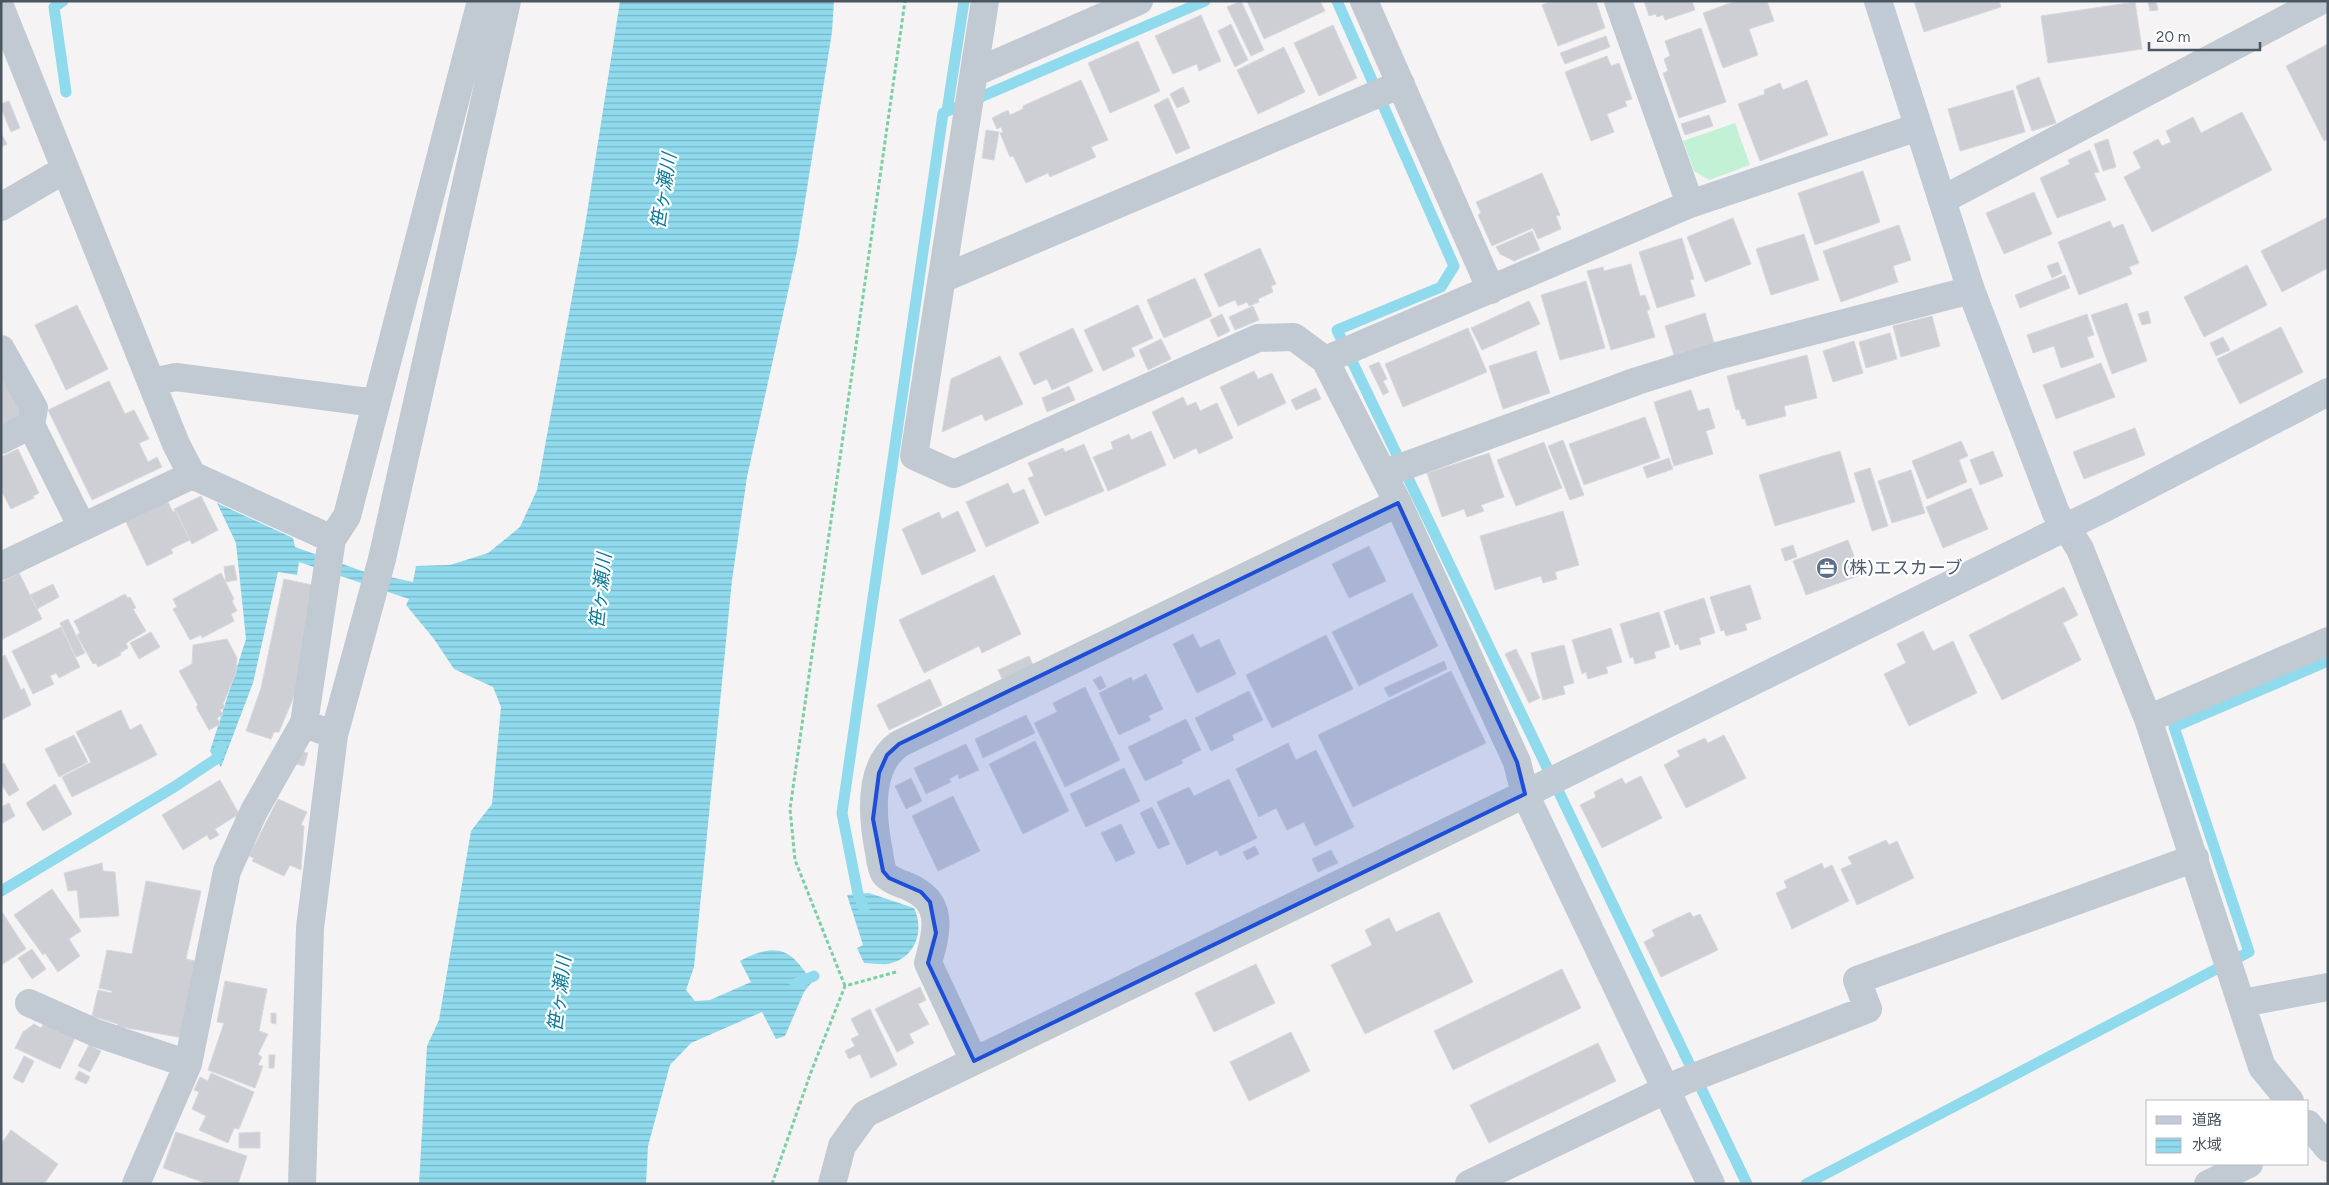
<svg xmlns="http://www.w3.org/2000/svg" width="2329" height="1185" font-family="Figtree,'Noto Sans JP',sans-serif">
<defs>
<pattern id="water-rules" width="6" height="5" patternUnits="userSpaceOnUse" patternTransform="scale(1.25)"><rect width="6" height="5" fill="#90daee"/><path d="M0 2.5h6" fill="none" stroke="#78b4c4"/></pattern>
</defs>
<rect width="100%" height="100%" fill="#f5f3f3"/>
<!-- grass -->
<path fill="#c3f1d5" d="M1735,123L1750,165L1709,180L1694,171L1683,141Z"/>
<!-- water -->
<path fill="url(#water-rules)" d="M620,1H834L832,32L797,251L747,477L732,580L694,967L686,990L695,1001L710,1000L751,982L740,961C778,941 791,949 812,982L804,992L785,1036L776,1039L762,1012L691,1043L670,1065L648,1146L646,1184H419L427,1046L439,1020L471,831L492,804L501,707L493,687L454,669L434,639L406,605L409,599L299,562L297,575L278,572L253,683L221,767L210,751L246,639L236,543L217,503L293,538L295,547L362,571L413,582L416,566L450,565L488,553L520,527L537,490L585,226Z
M869,893L914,908C925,931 915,959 888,964C881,965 871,963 864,963L857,948L863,945L847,895Z"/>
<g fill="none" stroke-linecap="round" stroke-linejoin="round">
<!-- stream -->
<path stroke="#90daee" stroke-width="11" d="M63,1L54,7L66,92
M1337,1L1454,266L1441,287L1337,330L1747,1184
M947,111L964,1
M1,891L174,787L216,759L221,746
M864,908L858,894L842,813L943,113L1205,1
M795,984L814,976
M1806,1184L2249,952L2174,727L2328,661"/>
</g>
<!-- building -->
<path fill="#cdcfd5" stroke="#d7d9de" d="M1241,1L1264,50L1251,56L1227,7Z
M1247,1H1320L1325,11L1264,39Z
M1551,1H1596L1605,28L1558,46L1542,5Z
M1644,1H1692L1695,10L1665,20L1663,15L1657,17L1656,14L1649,16Z
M1736,1H1767L1774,21L1749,29L1758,55L1723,68L1703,13Z
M1914,1H1999L2001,7L1924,32Z
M2148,1H2156L2158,10L2150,11Z
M2135,2L2142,49L2048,63L2041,16Z
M1201,15L1221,61L1199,71L1197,64L1173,74L1155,36Z
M1231,24L1248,60L1235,67L1218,31Z
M1333,25L1357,78L1319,96L1294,43Z
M1701,28L1726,102L1679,118L1663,73L1668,71L1664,59L1670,56L1665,41Z
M1606,36L1610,47L1565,64L1560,53Z
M1138,41L1160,91L1110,113L1088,63Z
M2328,44V139L2324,141L2286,66Z
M1284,47L1305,92L1258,114L1237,70Z
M1607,56L1611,66L1619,63L1632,99L1625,101L1627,106L1607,114L1614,132L1591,141L1565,72Z
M2039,77L2056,123L2032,131L2016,86Z
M1081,80L1108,140L1091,147L1096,157L1050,177L1048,173L1026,183L1013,156L1010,157L1000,133L1003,132L1001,127L997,129L992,118L1008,110L1010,115L1023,109V106Z
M1807,80L1828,135L1760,161L1738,104L1765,94L1764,90L1780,83L1783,90Z
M1183,87L1190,102L1177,108L1170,94Z
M2013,90L2025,132L1960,151L1948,109Z
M1168,98L1190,148L1176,154L1154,105Z
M9,101L20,128L11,132L1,108V104Z
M2242,112L2272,170L2152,232L2124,177L2141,168L2133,152L2158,139L2162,146L2171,142L2166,131L2193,117L2201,133Z
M1709,115L1713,126L1685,135L1681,124Z
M986,130L999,132L994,160L982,158Z
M1,133L7,144L1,147Z
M2108,139L2116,167L2103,171L2094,144Z
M2090,150L2099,172L2094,173L2106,200L2057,218L2040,178L2070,164L2068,160Z
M1863,171L1880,222L1815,245L1798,193Z
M1542,173L1560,215L1556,216L1561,229L1538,239L1533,228L1492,246L1478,215L1481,213L1476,202Z
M2034,192L2052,234L2004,254L1986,213Z
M2328,217V268L2282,292L2261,251Z
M1733,218L1751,264L1705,282L1687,237Z
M2110,221L2113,228L2123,224L2139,263L2129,267L2132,274L2079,295L2058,242Z
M1899,225L1911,260L1893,266L1898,282L1841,302L1823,251Z
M1532,231L1540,250L1514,261L1500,254L1496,247Z
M1804,234L1819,280L1771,295L1756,249Z
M1682,238L1694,279L1690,280L1695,296L1657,308L1639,252Z
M1260,248L1276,284L1271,286L1273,292L1258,299L1259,302L1249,306L1247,302L1238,306L1235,300L1219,307L1204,274Z
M2058,262L2062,273L2052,278L2047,266Z
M1631,264L1640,296L1645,295L1650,309L1647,311L1655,337L1611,350L1587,271L1603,267L1604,271Z
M2247,265L2267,305L2204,337L2184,297Z
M2065,275L2070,288L2020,308L2015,295Z
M1195,278L1212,316L1164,338L1147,300Z
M1586,281L1605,348L1560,360L1541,295Z
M1529,301L1540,324L1482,350L1471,328Z
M2127,303L2147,361L2112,374L2091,315Z
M77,305L108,369L66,390L35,325Z
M1138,305L1153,338L1131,348L1135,356L1103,371L1084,330Z
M1253,306L1259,320L1235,330L1229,317Z
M2148,311L2151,323L2142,325L2138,314Z
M1705,313L1714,343L1674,355L1665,326Z
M1222,314L1230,331L1218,337L1210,320Z
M2087,314L2094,335L2087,337L2094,357L2061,368L2054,346L2033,353L2027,335Z
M1932,316L1940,346L1901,357L1893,326Z
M2281,327L2303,372L2240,404L2217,359Z
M1073,328L1093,371L1052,390L1047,379L1034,385L1019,353Z
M1468,328L1487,372L1403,407L1385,364Z
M1890,333L1897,359L1866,368L1859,342Z
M2223,337L2230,350L2216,356L2210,343Z
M1161,339L1171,359L1148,370L1139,350Z
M1854,341L1863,373L1833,382L1823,351Z
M1536,351L1550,393L1503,409L1489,366Z
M1807,355L1817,398L1784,406L1786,416L1747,426L1745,419H1742L1739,409L1736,410L1727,376Z
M1000,356L1023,404L985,421L982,414L942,432L951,379Z
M1379,362L1387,379L1383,381L1389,392L1383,395L1369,366Z
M2101,363L2115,397L2056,419L2043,385Z
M1,370L26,415L1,426Z
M1254,371L1258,379L1272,373L1286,403L1238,426L1220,387Z
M109,381L125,414L134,410L149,439L139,443L148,462L157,457L162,467L92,500L48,410Z
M1069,386L1075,400L1047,412L1042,398Z
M1316,388L1321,399L1296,410L1291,400Z
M1691,390L1698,411L1709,408L1715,428L1706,431L1713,454L1674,466L1654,402Z
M1183,397L1187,406L1196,402L1200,411L1217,403L1233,438L1199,454L1196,448L1174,459L1152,412Z
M1645,417L1660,458L1584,485L1569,444Z
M2135,428L2145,455L2084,479L2073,452Z
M1151,431L1166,465L1108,491L1093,457L1113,449L1111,442L1129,434L1131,440Z
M1563,440L1584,495L1570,500L1548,446Z
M1961,441L1968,456L1959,460L1967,482L1927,499L1912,461Z
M1544,442L1562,488L1516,506L1497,460Z
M1084,444L1104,491L1045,516L1028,478L1034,476L1028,463L1063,448L1065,452Z
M18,449L39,493L33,496L34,498L11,509L1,490V457Z
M1840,451L1855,502L1775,526L1759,475Z
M1993,451L2003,476L1980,485L1970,460Z
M1489,453L1504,497L1481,505L1484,511L1467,517L1464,509L1442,517L1427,473Z
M1669,458L1673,469L1647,478L1643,467Z
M1870,468L1888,526L1872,531L1854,473Z
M1911,470L1925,513L1892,523L1878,481Z
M1008,483L1013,494L1024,489L1039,523L986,547L966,502Z
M1971,488L1988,529L1943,548L1926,507Z
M201,496L218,530L192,544L174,509Z
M167,500L173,512L176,510L190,540L171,549L173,553L147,566L125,520Z
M958,511L976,551L922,575L902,529L939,512L942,519Z
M1563,511L1579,565L1555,572L1557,579L1543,583L1541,576L1495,590L1480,536Z
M1848,540L1861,575L1806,595L1793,561Z
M1793,545L1797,557L1785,561L1781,549Z
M1369,546L1386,581L1349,598L1332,564Z
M234,565L237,580L226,582L224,567Z
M19,573L42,619L1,640V582Z
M221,573L234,599L232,601L237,611L231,614L234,621L202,638L201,635L190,640L173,609L177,607L173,599Z
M994,575L1021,634L982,653L979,646L924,673L899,620Z
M284,579L317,586L295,694L279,732H274L271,739L246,731L261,688Z
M53,584L59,597L37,609L30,595Z
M1750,585L1761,619L1745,624L1747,630L1726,636L1724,630L1721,631L1710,597Z
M2064,587L2078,615L2063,623L2081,660L2002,700L1969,635Z
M1412,593L1438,646L1359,686L1332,632Z
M125,594L128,598L130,597L136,608L133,609L146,631L126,643L128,648L120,653L121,655L98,667L96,663L93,664L77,635L80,633L74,621Z
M1704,598L1715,633L1699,638L1701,644L1680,650L1678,644L1675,645L1664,611Z
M1659,612L1670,647L1654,652L1656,658L1635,664L1633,657L1630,658L1620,624Z
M68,619L85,653L76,657L60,623Z
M61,627L80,667L59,678L56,673L50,676L54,684L33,694L12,651Z
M1611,628L1622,662L1606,667L1608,673L1588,679L1586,672L1582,674L1572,640Z
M1923,631L1933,651L1953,641L1977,693L1909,726L1884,674L1906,663L1897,644Z
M151,632L160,647L139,659L130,643Z
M1193,634L1200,648L1219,639L1236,674L1197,693L1173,644Z
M1326,635L1353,689L1272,728L1246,675Z
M227,639L237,658L236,673L223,704L225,707L220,710L223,715L217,718L220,724L209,730L196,707L198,705L179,671L192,664L193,645Z
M1564,645L1574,683L1563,686L1565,694L1543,700L1531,653Z
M1516,649L1540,698L1529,703L1505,654Z
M5,655L21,690L24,688L31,705L1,720V657Z
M1029,656L1033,665L1002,679L998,670Z
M1444,661L1447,669L1389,697L1384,688Z
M1451,671L1486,743L1353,807L1318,735Z
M1146,674L1163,709L1148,716L1151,720L1119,735L1099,693L1131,677L1133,681Z
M1101,676L1106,687L1099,690L1093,680Z
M930,679L942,705L889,730L877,705Z
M1085,687L1120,760L1065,787L1034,723L1057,712L1053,703Z
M1249,691L1263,720L1232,735L1234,740L1211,751L1195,718Z
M121,710L130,730L141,724L157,755L72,797L62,777L91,762L76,732Z
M1026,715L1035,733L983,758L975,739Z
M1186,719L1201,750L1181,760L1183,763L1145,781L1128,747Z
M74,735L88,762L59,777L45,749Z
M1724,735L1746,778L1686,808L1664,765L1680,756L1677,751L1705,738L1708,743Z
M1035,741L1069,811L1023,834L989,764Z
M1288,743L1296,760L1316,750L1354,827L1315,846L1304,822L1287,830L1276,808L1259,817L1236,769Z
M966,744L979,770L959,779L958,774L949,779L951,782L926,794L914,768Z
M300,751L308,753L304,766L296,764Z
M4,763L19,790L9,796L1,783V765Z
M1124,768L1140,801L1086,827L1070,794Z
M1641,776L1662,818L1602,848L1580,805L1596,797L1594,792L1622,778L1625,784Z
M911,778L922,801L906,809L895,786Z
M1229,779L1257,838L1220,856L1217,850L1187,865L1157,802L1189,787L1194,796Z
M220,780L239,814L215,829L219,835L210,840L207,835L183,850L162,815Z
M55,784L72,814L43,831L26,803Z
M953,796L980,851L938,871L912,816Z
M278,799L307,812L301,825L304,826L301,870L290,865L284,876L252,861L254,858L249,856Z
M9,803L15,816L1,824V807Z
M1152,807L1170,844L1158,849L1140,813Z
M1121,824L1135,853L1116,862L1101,833Z
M1886,840L1889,845L1897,841L1914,878L1857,905L1841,869L1852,864L1848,857Z
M1255,846L1259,854L1247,860L1243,852Z
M1331,850L1338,863L1318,872L1312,859Z
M102,863L103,871L115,872L119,916L80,918L77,890L68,891L64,873Z
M1822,863L1824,869L1832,865L1849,901L1792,929L1776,893L1787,888L1784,881Z
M146,881L201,891L186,959L195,961L183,1038L117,1026L118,1024L92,1016L98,990L111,993L112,991L99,988L107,950L132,954Z
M52,889L81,931L69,939L80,956L58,972L45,953L43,955L14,915Z
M2,912L26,949L1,965V913Z
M1439,912L1473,982L1365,1034L1331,965L1372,945L1365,930L1389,918L1396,932Z
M1690,912L1693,917L1700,914L1718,950L1661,977L1644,942L1655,936L1652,930Z
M32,949L46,969L32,979L18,958Z
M1256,964L1275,1003L1214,1032L1195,993Z
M1562,969L1581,1008L1453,1070L1434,1031Z
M225,981L267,989L259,1031L268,1034L258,1054L262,1057L258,1065L263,1066L255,1088L208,1070L224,1023L217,1022Z
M920,987L926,1000L918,1004L929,1024L909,1034L914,1043L897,1052L875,1009Z
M870,1009L897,1065L871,1078L860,1054L849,1059L845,1051L855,1046L851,1039L859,1035L851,1019Z
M271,1013H276V1024L271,1023Z
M45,1021L76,1036L60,1069L15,1048L23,1032L34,1024L41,1028Z
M1291,1032L1310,1071L1249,1101L1230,1062Z
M1598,1043L1616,1081L1489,1143L1470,1105Z
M89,1045L101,1051L90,1072L78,1066Z
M269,1055H275L274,1068H269Z
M24,1056L34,1061L23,1083L13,1078Z
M79,1071L90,1077L86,1084L75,1079Z
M211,1073L254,1092L239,1129L234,1128L228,1143L199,1130L206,1116L192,1109L199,1092L194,1090L200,1077L208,1081Z
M11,1130L58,1164L44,1184H5L1,1181V1144Z
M176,1132L247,1156L238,1184H208L163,1168Z
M260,1132V1148H239V1133Z"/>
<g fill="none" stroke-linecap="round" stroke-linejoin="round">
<!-- path -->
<path stroke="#7ad0a6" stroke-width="3" stroke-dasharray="4 2.5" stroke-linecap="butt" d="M845,986L795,860L790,809L905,1
M772,1184L811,1072L845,986L896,972"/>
<!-- street -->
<path stroke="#c1cad2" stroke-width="28" d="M1364,1L1491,290
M1618,1L1690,204
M1,9L176,444L192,475L332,539L304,723
M974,73L1139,1
M1942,200L2320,1
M1,207L64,170
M944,278L1401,84
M1,349L34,408L31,425
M1325,360L1690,204L1918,127
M152,382L176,377L376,403
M1,440L31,425L82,527
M1383,474L1637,381L1717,356L1971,290
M2066,527L2080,549L2148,719L2262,1067L2290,1101
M332,539L347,516L481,1
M1,566L192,475
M2148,719L2328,641
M29,1003L96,1033L188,1064
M2242,1003L2328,987
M974,1061L928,963C937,930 945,902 907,886C899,883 889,880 884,873C880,866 880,855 878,847C872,814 868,766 899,744L1398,503
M2308,1124L2328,1148
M136,1184L188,1064L227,871L254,811L304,723L321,730
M302,1184L310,928L334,735L382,559L507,1
M832,1184L842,1146L865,1114L1525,794L1517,762L1398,503L1325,360L1294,337L1258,338L954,474L914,456L985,1
M1469,1184L1684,1081L1868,1009L1857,980L2195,858
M2208,1184L2249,1164"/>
<!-- secondary -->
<path stroke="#c1cbd6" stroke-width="28" d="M1878,1L1971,290L2056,513L2066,527
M1711,1184L1525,794L2107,507L2328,392"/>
</g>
<!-- marked area -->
<path fill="#1d4ed8" fill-opacity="0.2" stroke="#1d4ed8" stroke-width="4" stroke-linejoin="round" d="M1398,503L1517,762L1525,794L974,1061L928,963L936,933L930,902L921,892L889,878L883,871L873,819L879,773L887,755L899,744Z"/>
<!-- icons -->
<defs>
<g id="office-disc" transform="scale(1.125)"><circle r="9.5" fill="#5c6f8a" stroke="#fff"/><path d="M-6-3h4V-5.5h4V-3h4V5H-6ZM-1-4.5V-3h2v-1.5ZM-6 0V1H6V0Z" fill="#fff"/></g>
</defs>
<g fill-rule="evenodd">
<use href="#office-disc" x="1827" y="568"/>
</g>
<g text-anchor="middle" stroke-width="4.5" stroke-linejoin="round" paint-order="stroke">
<!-- service labels -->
<g font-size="18" fill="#4e5e75" stroke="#fff" text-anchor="start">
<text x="1843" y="574">(株)エスカーブ</text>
</g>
<!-- water labels -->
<g font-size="19" font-style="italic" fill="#0c7c9b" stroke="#fff">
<text transform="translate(663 191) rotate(-81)" y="7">笹ヶ瀬川</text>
<text transform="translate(600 591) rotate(-84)" y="7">笹ヶ瀬川</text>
<text transform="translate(559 994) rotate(-83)" y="7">笹ヶ瀬川</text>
</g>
</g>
<!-- border -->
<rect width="2329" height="1185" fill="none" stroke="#4a5661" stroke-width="5"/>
<!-- legend -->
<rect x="2146" y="1100" width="162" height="65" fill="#ffffff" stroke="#b7bbc0"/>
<rect x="2156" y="1116" width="25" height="8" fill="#c1cbd6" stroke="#b7bbc0"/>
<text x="2192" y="1125" font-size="15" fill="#4a5661">道路</text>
<rect x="2156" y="1138" width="25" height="15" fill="url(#water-rules)" stroke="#b7bbc0"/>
<text x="2192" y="1150" font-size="15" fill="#4a5661">水域</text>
<!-- scale -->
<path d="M2149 42v8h111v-8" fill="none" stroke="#4a5661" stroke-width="2.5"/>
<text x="2156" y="42" font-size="15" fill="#4a5661" stroke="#ffffff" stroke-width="4" paint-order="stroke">20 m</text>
</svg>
